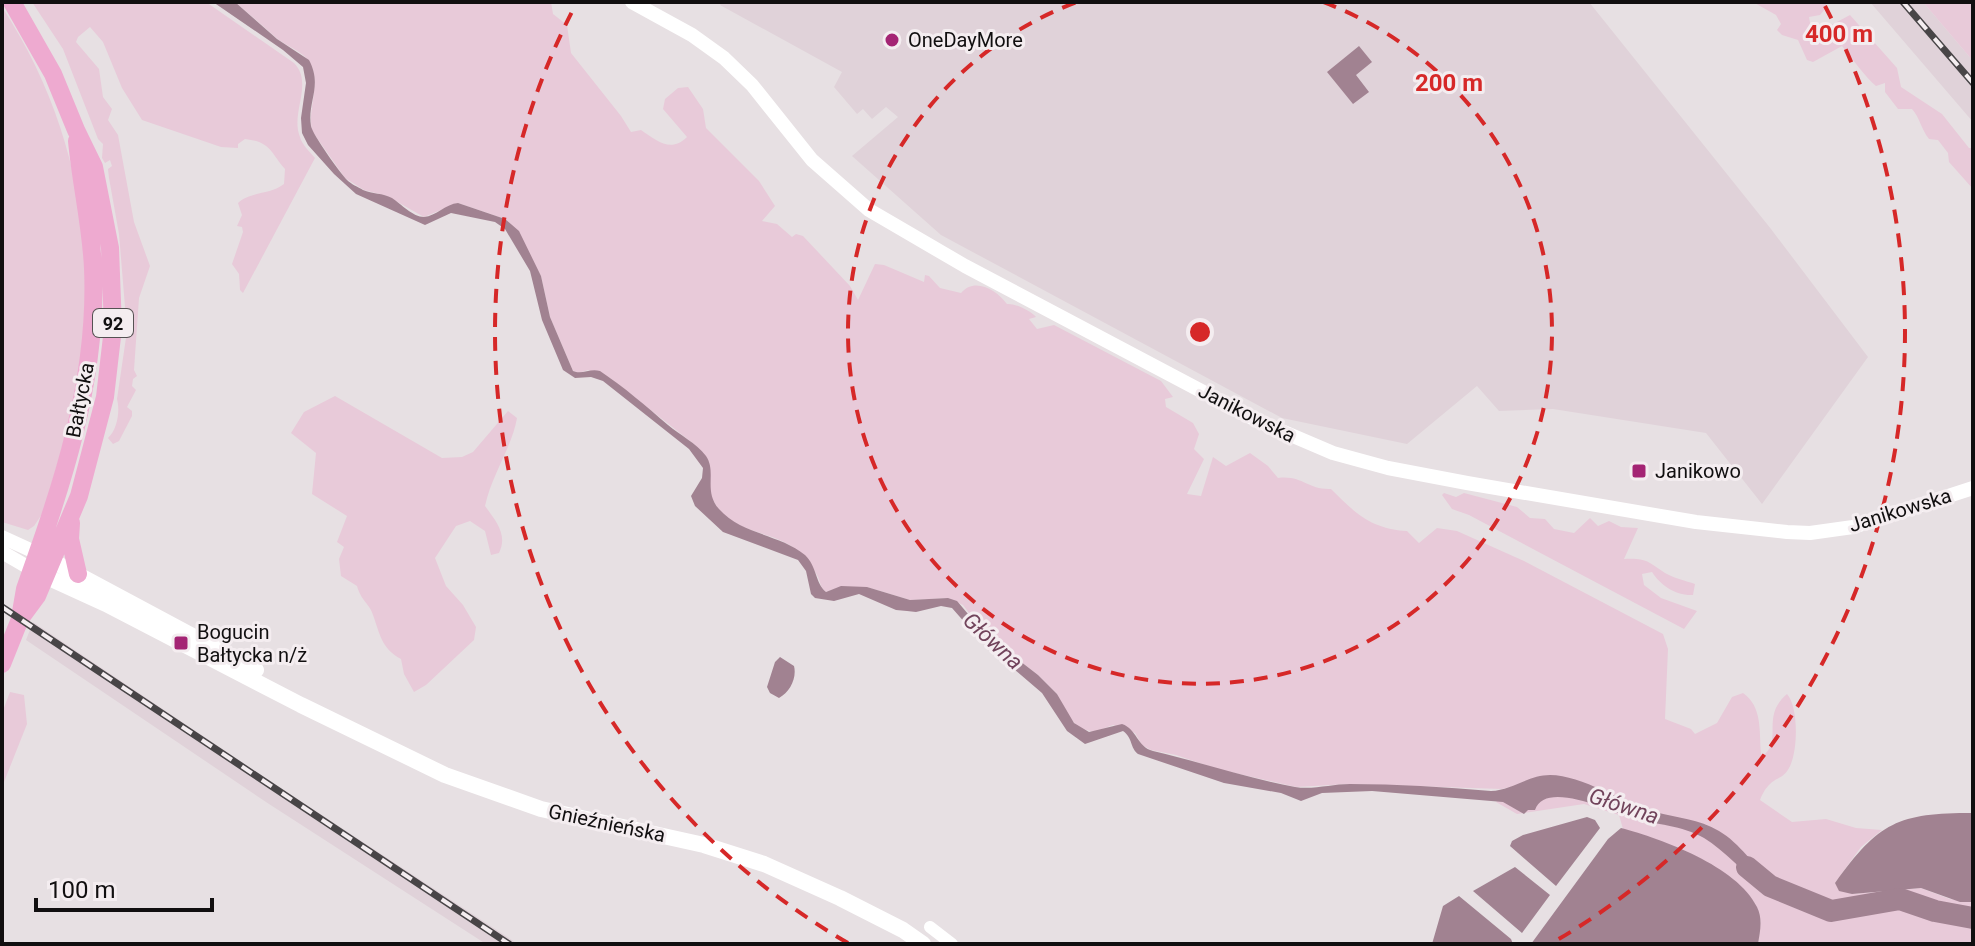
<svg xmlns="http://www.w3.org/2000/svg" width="1975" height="946" viewBox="0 0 1975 946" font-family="Roboto,sans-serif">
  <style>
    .built { fill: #e0d2d9 }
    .green { fill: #e8cad9 }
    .water { fill: #a18291 }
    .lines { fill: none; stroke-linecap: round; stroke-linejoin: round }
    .river { stroke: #a18291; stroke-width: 22 }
    .minor { stroke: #fff; stroke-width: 12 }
    .tertiary { stroke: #fff; stroke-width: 14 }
    .secondary { stroke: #fff; stroke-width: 16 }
    .primary { stroke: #eeaad0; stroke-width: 18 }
    .rail-casing { stroke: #484547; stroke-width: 7 }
    .rail { stroke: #f4edf0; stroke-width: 4; stroke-dasharray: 12; stroke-linecap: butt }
    .ring { fill: none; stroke: #d62828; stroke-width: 4; stroke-dasharray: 14 10 }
    .poi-dot { fill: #a42474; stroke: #f4edf0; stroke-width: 3 }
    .labels { text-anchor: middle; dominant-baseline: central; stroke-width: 6; stroke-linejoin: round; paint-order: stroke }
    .shield { fill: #f4edf0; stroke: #555253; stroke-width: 2 }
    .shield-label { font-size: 18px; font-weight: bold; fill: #110f10 }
    .poi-label { font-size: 20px; fill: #110f10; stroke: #f4edf0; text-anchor: start }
    .street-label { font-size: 20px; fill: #110f10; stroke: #f4edf0 }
    .water-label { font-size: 22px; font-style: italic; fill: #71435b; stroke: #f4edf0 }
    .centre { fill: #d62828; stroke: #f4edf0; stroke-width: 4 }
    .ring-label { font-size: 24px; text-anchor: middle; font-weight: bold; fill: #d62828; stroke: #f4edf0; stroke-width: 6; stroke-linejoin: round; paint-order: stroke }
  </style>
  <rect width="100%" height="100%" fill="#e7e0e3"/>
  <path class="built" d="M722,2h867l182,227 97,128 -106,147 -56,-71 -153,-24 -54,2 -22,-25 -70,58 -125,-26 -341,-183 -89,-79 46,-39 -12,-10 -14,12 -9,-10 -6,5 -23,-27 8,-15 -122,-67z
    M1870,2h53l50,59v61z
    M33,622l234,157 251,165h-32l-217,-140 -243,-164z"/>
  <path class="green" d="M32,2h174l88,61c20,20 -4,50 6,74 2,8 10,15 15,21l-72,135 -3,-3 -1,-16 -7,-10 11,-32 -1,-5 -5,-1 5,-11 -4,-12c13,-12 32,-8 46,-19l1,-15c-15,-17 -14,-27 -40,-30l-7,5v4l-17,-1 -79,-27 -20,-32 -19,-46 -13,-15 -12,10 -2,5 23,27 4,28 9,12 -4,11 10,15 16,87 16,44 -11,32 -5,72 3,6 -4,3 -1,7 4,4 -9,17 5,4v5l-13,25 -6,3 -5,-6c10,-9 12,-28 9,-39l10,-68 -8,-97 -10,-56 -1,-9 4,-3 -2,-6 -5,3 -3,-5 1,-14 -5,-5 -35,-90z
    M235,2h316l2,12 14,11 4,28 50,63 10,16 10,-2c16,11 30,23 46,7l-24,-28 2,-10 13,-11 10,-1 15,22 3,19 53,53 16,25 -13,15 15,3 15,13 4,-3 7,2 47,50 8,14 17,-36 9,1 40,17 1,-7 4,1 11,12 21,5c13,-16 35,-4 46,11 8,-1 24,7 29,13l-7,2 8,10 17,-4 107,56 12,16 -8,2 1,8 27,16 6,11 -5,15 10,10 -17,35 14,2 12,-39 13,9 24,-13 18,13 10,12c25,-3 29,12 53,11 24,24 40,40 76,42l12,12 18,-15 20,3 67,30 139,73 5,15 -3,70 26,10 4,5 22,-11 15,-26 11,-4c20,14 16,39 18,61h4c17,-15 -4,-38 22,-60 12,13 11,59 2,74 -7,14 -19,7 -29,32l32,22 34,-3 30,9 26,2 -21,17 -26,36 17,11 69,-6 29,11 23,3v42h-215c1,-10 4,-21 1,-31 -3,-11 -11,-17 -19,-25 -33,-33 -74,-44 -117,-59l-4,-14 -35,-11 -67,10 -21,-12 19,-16 -13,3 -153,-5 -53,3 -79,-18 -41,-14 -25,-5 -9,-5 -7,-12 -22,-8 -19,7 -15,-4 -10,-11 -12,-23 -19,-19 -53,-41 -22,-29 -15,-7 -38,2 -43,-13 -30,1 -11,4c-6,-5 -5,-8 -8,-15 -4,-9 -17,-23 -24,-29 -24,-18 -62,-14 -80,-46 -13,-21 3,-36 -19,-57l-85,-67 -22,-8 -9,3 -6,-2 -23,-54 -9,-41 -36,-57 -47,-16 -34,14 -37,-21 -23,-6 -19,-12 -33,-47c-4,-19 5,-38 2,-57 -4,-23 -26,-25 -40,-38 -13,-12 -26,-23 -39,-34z
    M1753,2h73v6l-6,7 -11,2 2,11 9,3 30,-16 47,53 4,19 41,27 27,34h4v41l-24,-27 -1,-9 -10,-13 -9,-1c-8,-10 -9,-21 -17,-30h-14l-13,-17v-9l-9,3c-11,-9 -25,-29 -34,-40l-29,16 -6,-2 -9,-20 -16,-5 -5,-5 4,-6 -5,-9z
    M1923,2h50v59z
    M2,7c74,113 97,241 78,374 -2,14 -7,28 -11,41 -8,30 -17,59 -25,89l-10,15 -6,4 -26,-8z
    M335,396l107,62 20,-1 11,-5 35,-41 9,7c-5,29 -25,56 -32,88 11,15 23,29 14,47l-8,2 -6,-24 -15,-10 -14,5 -21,32 11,28 17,19 13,22 -2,13 -48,45 -12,7 -10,-18 -3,-15c-20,-11 -21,-25 -28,-44 -3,-11 -12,-14 -16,-29l-16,-10 -2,-17 5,-12 -7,-5 10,-26 -35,-22 4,-41 -25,-20 13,-21z
    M1444,493l12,4 8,-4 53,14 13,11 15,1 9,10 20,4 16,-15 8,8 11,-5 12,6 17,1 -14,31c22,-1 23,2 41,14 9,5 21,8 30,11l-2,11c-17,1 -33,-10 -41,-23l-10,2 2,11 17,13 36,13 -13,18 -215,-114 -17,-6 -10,-14z
    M10,692l14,3 3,29 -25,63v-74z"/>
  <path class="water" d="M213,2h22l42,37 32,21c14,26 -2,42 2,66 1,8 30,48 36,54 4,4 11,7 16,10 9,4 20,3 29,8 9,6 21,19 32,19 12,-1 22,-13 34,-14l47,16 14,12 22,45 9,41 23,54c9,4 17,-3 27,0 24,16 46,35 68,54 12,10 28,18 38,31 11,16 -3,35 13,53 23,26 61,25 86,46 12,11 10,28 21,37l15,-6 26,1 43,13 38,-2 9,3 28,33 53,41 19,19 17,29 15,9 33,-8c15,5 15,23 31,27 47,11 94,27 142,36 18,3 37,-3 55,-3 47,0 94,3 141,7 21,-1 38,-16 59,-16 32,0 73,28 105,37 22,6 44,7 64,19 21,12 35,36 54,50l-7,9c-21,-16 -42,-40 -62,-52 -22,-13 -48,-13 -72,-20 -20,-6 -87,-39 -97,-8h-7l-4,4 -21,-12 -131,-11 -50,2 -21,8 -20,-8 -57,-10 -86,-29c-8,-6 -5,-16 -15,-23l-38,13 -18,-13 -25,-38 -61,-52 -29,-33 -11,-2 -25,6 -9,-1 -11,-1 -37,-16 -25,7 -19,-3 -4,-4 -5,-23 -8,-11 -75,-28 -28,-26 -4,-10 11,-18 1,-10 -14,-19 -86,-68 -12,-4 -16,1 -12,-8 -21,-50 -12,-49 -25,-42 -10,-7 -44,-9 -26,12 -69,-31 -22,-20 -26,-29 -6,-12 -1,-15 5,-35 -3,-16 -20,-17z
    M1359,46l13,16 -16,13 13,17 -16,12 -26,-32z
    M780,657l14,9c3,12 -4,26 -15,32l-9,-5 -3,-6 8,-25z
    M1973,813v89h-13l-39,-14 -69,6 -13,-3 -4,-8c44,-61 63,-70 138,-70z
    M1587,817l8,3 5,8 -44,58 -46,-40 2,-5 11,-6z
    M1621,828c41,11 116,38 136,79 6,12 3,25 1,37h-227l77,-105z
    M1515,867l35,28 -28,38 -49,-42z
    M1459,896l52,43 2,5h-81l11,-38z"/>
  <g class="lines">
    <path class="river" d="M1747,867l23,19 61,25 69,-12 35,12 38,7"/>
    <path class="minor" d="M930,927l22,17"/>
    <path class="tertiary" d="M632,2l60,33 32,23 28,27 60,75 57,50 96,56 293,155 75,32 55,15 79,15 229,39 91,10 23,1 43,-6 120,-39
      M2,537l35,16
      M2,552l29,17"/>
    <path class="secondary" d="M43,556l213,114
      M36,572l70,32 195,101 144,70 96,34 163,36 60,19 76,34 63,32 20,14"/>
    <path class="primary" d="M71,523l-1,16 8,35
      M21,612l4,-23c37,-104 73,-208 68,-321 -2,-43 -12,-84 -16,-127
      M2,664l18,-45 17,-23 8,-19 34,-81 26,-99 8,-69 -3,-80 -16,-81 -18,-37 -23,-56 -41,-72"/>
    <g class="rail-casing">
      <path id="rail" d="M1903,2l70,81
        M2,607l507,337"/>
    </g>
    <use href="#rail" class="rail"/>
  </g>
  <g class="ring">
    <path d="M1323 2A352 352 0 1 1 1077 2"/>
    <path d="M848 943A705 705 0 0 1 575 6M1825 6A705 705 0 0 1 1552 943"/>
  </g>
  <g class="poi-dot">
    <circle cx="892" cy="40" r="8"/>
    <rect x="1631" y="463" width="16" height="16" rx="4"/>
    <rect x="173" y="635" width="16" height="16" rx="4"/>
  </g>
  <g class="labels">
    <rect class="shield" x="93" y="309" width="40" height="28" rx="6"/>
    <g class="shield-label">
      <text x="113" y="323">92</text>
    </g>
    <g class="poi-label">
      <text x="908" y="40">OneDayMore</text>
      <text x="1655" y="471">Janikowo</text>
      <text x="197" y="632">Bogucin<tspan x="197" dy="23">Bałtycka n/ż</tspan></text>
    </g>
    <g class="street-label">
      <text transform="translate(80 400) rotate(-79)">Bałtycka</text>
      <text transform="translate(1247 413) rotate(27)">Janikowska</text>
      <text transform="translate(1900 510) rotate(-17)">Janikowska</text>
      <text transform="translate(607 823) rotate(12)">Gnieźnieńska</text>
    </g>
    <g class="water-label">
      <text transform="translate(993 641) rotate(43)">Główna</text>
      <text transform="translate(1624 806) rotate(18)">Główna</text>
    </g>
  </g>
  <circle cx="1200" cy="332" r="12" class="centre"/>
  <g class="ring-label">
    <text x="1839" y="42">400 m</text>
    <text x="1449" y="91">200 m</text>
  </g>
  <rect width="1975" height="946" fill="none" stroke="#110f10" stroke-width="8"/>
  <path d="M36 898v12h176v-12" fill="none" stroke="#110f10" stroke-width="4"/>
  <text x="48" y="898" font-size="24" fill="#110f10" stroke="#f4edf0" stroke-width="6" paint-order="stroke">100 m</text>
</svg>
